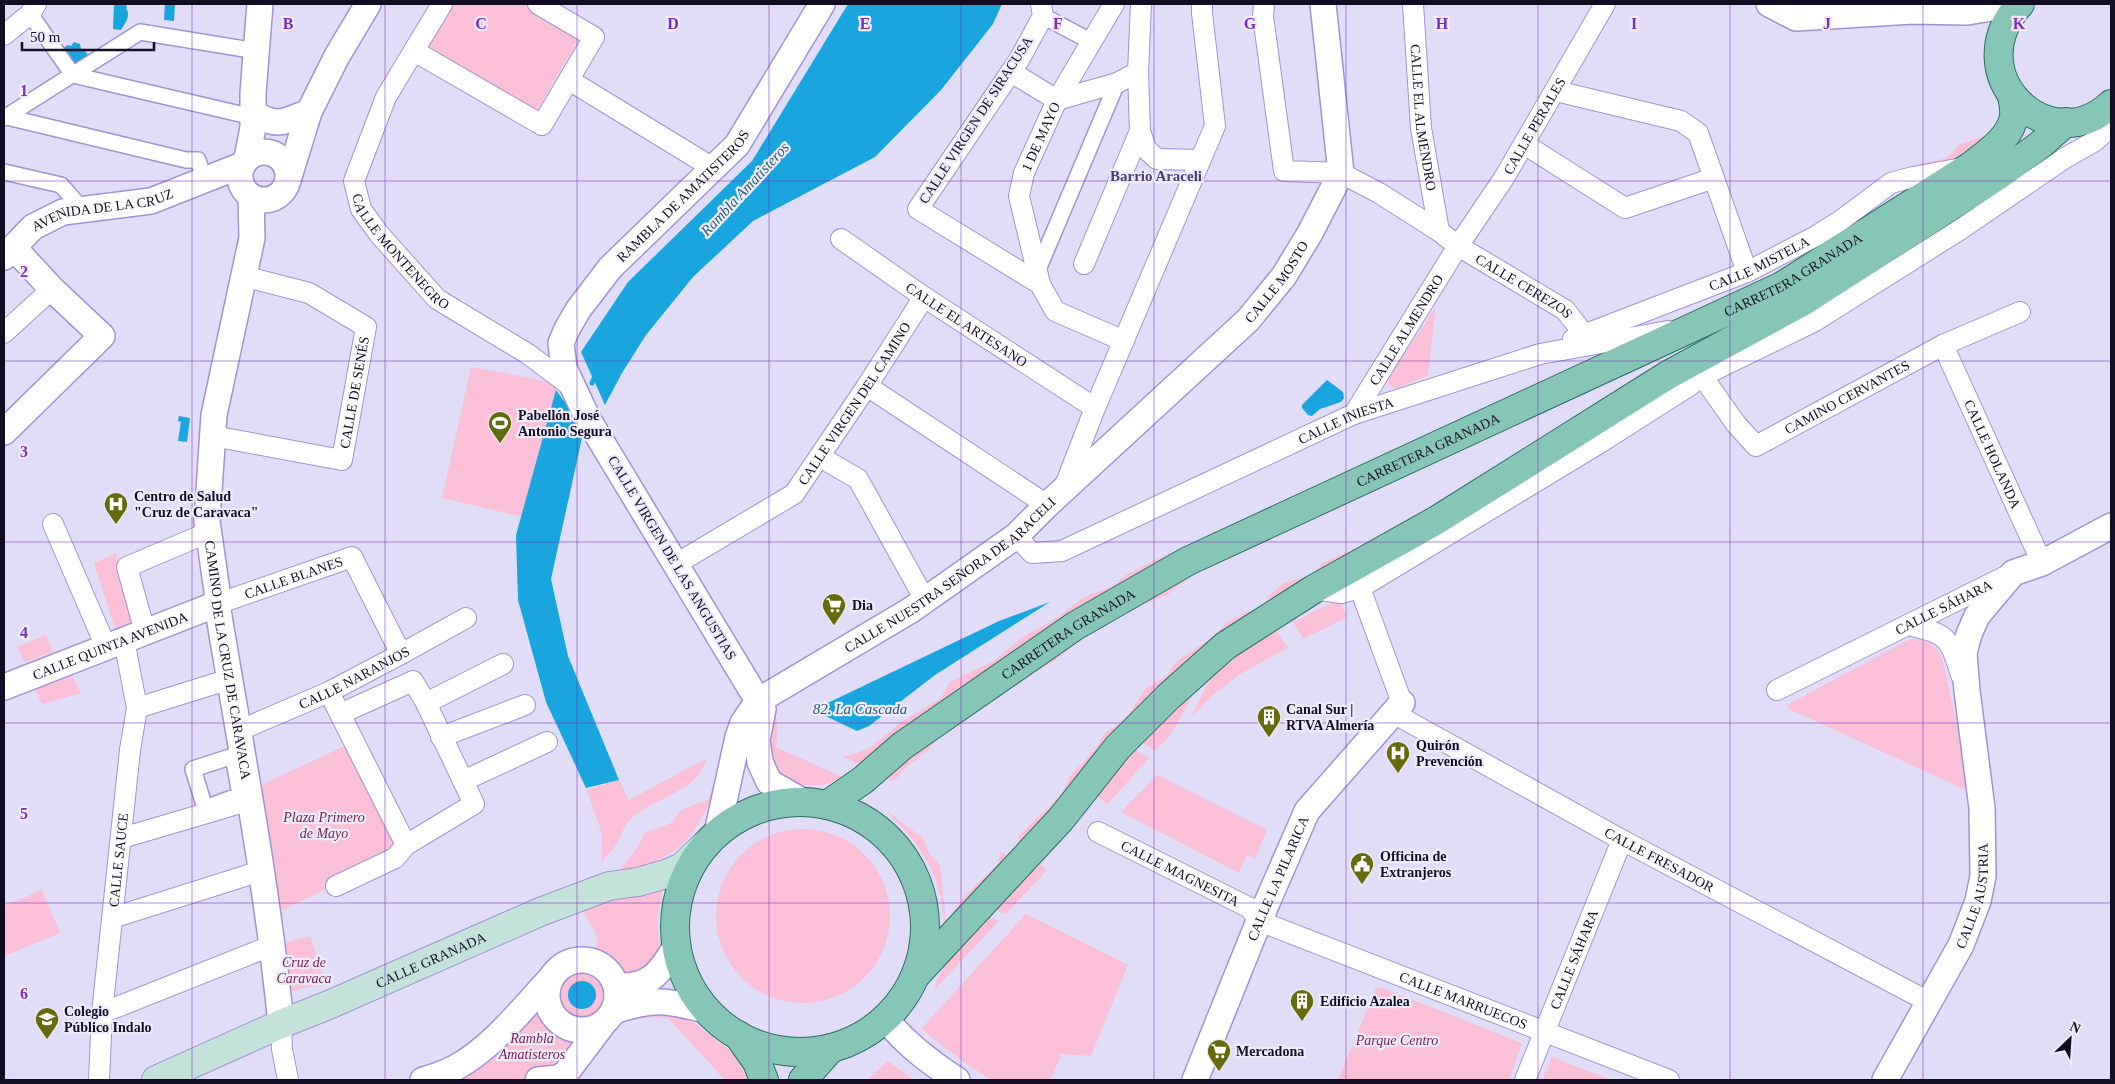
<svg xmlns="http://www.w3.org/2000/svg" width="2115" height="1084" viewBox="0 0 2115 1084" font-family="'Times New Roman',serif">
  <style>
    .green { fill: #fbbfd7 }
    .water { fill: #19a6de }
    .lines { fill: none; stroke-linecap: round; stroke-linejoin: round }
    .stream { stroke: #19a6de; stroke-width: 5 }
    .pedestrian-casing { stroke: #9f93d3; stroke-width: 18 }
    .minor-casing { stroke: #9f93d3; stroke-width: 22 }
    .tertiary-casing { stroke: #9f93d3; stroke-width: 28 }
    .secondary-casing { stroke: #9f93d3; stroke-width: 30 }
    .primary-casing { stroke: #296d63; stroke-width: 30 }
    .pedestrian { stroke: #fff; stroke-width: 15 }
    .minor { stroke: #fff; stroke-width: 20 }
    .tertiary { stroke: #fff; stroke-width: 25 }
    .secondary { stroke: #c2e2da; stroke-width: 28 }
    .primary { stroke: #86c6b6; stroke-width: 28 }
    .grid { fill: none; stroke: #7b2cbf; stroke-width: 1; stroke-opacity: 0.55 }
    .labels { text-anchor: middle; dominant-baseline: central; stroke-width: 4.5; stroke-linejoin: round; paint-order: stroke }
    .street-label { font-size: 14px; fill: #130d24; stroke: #eeecfa }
    .poi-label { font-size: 14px; font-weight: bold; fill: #130d24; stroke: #eeecfa; text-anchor: start }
    .park-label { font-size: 14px; font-style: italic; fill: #761c4b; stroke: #eeecfa }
    .neighbourhood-label { font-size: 15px; font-weight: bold; fill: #493c74; stroke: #eeecfa }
    .water-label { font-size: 15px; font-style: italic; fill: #285971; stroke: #eeecfa }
    .grid-label { font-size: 16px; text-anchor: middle; font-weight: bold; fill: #7b2cbf; stroke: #eeecfa; stroke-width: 4.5; stroke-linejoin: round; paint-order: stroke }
  </style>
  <rect width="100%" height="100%" fill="#e1ddf8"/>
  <path class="green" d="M452,4h73l55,33 -45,77 -110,-66z
    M1996,132c-32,25 -46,32 -86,37l2,-3 35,-8 13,-14z
    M1436,307l-8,69 -31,12 -6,-1 -3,-5 1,-6z
    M471,367l86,16 -26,136 -89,-21z
    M1410,518l5,3 -141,80 -7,-4 17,-14 28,-8 12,-13 52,-22z
    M116,553l26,76 -24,9 -24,-75z
    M1170,553l3,4 -310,209 -20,-9 25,-8 35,-28 38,-23 9,-16 45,-22 30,-25 27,-14 32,-24 27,-10 15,-12z
    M1179,578l7,2 -19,15 -45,18 -16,13 -24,13 -33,26 -23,10 -14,13 -22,11 -17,16 -36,24 -9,11 -22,18 -12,13 -12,-5 123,-92z
    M1337,600h3l6,16 -2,3 -41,20 -10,-17z
    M1248,611l6,2 -227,230 -11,-5 46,-44 7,-17 27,-29 9,-15 21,-14 19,-30 21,-13 11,-15 37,-25 13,-14z
    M1276,630l12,18 -48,26 -26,20 -23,23 27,-54z
    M46,635l7,17 -29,10 -7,-15z
    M1910,639c18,0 26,6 33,22l17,80 6,49 -177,-81 -2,-4z
    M72,676l9,17 -39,11 -8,-17z
    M1191,692l1,3c-10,20 -19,41 -37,56l-13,-9z
    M774,706l4,22 -2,19 66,30c-21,15 -70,11 -74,-20 -1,-14 3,-32 4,-46z
    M349,744l51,102 -3,9 -119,57 -17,-127z
    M1135,750l14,8 -42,47 -10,-10 30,-38z
    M707,758c-9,36 -57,39 -80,65 -4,5 -5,12 -8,18 -5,8 -13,13 -17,21v-28l-15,-44 32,-10 10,20z
    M1157,775l110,55 -12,29 -8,-4 -8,18 -118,-61z
    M717,782c-17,53 -43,82 -99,90l19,-24 8,-15 26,-10 11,-14 26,-9 5,-14z
    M884,809l39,29 7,17 10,10 6,54 3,-1 16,-23 33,-31 2,-12 13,6 -69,69c-1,-54 -24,-82 -60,-118z
    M716 916a87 87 0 1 1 174 0a87 87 0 1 1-174 0Z
    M1040,864l7,6 -41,44 -10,-4z
    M663,889l-6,30 3,31 -19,26 -20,-2 -10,-12 -15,-9 1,-17 -15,-27 25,-9z
    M42,890l18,43 -56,23v-50z
    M1026,914l102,51 -37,91 -29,-2 -12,26h-59l-30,-20 -40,-31z
    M989,916l10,5 -65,69c5,-25 38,-56 55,-74z
    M310,936l16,47 -35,8 -6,-48z
    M554 995a28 28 0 1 1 56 0a28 28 0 1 1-56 0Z
    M1380,987l142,56 -13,37h-171l38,-92 3,1z
    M541,1007c7,16 19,28 36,31l-12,29 -36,13h-81z
    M632,1014h51l55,43 14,23h-27l-57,-62h-45z
    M1552,1057l59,23h-69z
    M888,1061l26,19h-47z"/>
  <path class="water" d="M124,4l3,2 -1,2c5,8 0,14 -5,22l-8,-1 1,-24z
    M165,4h10l-1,17 -10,-1z
    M848,4h154l-9,20 -52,66 -66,67 -122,64 -60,56 -47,58 -24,38 -17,32 -24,-53 47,-70 124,-121z
    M74,42l6,2 1,5 3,1 5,6 -17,10 -10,-17 6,-4 3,1z
    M1327,380l16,12 1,6 -3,4 -21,7 -8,7 -4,-1 -6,-7v-3z
    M556,390l28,39 -33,150 17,77 51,124 -33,8 -40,-86 -28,-102 -2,-65z
    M179,416l11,2 -3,24 -9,-1 3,-19 -3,-1z
    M1050,602l-115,73 -66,51 -12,5 -44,-21 186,-89z
    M568 995a14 14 0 1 1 28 0a14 14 0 1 1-28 0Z"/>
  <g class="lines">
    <path class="stream" d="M592,383l4,-9"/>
    <g class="pedestrian-casing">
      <path id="pedestrian" d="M30,14l43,61 180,42
        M1043,16l49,26
        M7,117l179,43h12l7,21
        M4,118l136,-86 117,19
        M4,172l57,13 21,24
        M1037,272l80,-189
        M233,756l7,39 -35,13 -12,-39z"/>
    </g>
    <g class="minor-casing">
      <g id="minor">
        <path id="s1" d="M442,4l-56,93 -32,84 7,28 18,25 58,65 91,55 44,33"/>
        <path d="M1041,4l2,12 -24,44 -101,149 122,75 15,27 69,30"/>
        <path d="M1141,4l-3,68 2,59 6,18 11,10 43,1"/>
        <path id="s2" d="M1264,4l-1,12 21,155 57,2 38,20 60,38 19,15 107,64 19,24"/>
        <path id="s3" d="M1413,4l8,124 18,103"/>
        <path d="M4,35l26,-21 6,-10"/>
        <path d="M414,51l128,74 52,-88 -56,-33"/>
        <path d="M1011,72l46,28 60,-17 21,-11"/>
        <path d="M569,80l144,88"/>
        <path d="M1556,91l125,30 17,12 49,139"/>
        <path d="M1524,144l101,64 89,-30"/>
        <path id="s4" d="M841,239l83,58 171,111"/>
        <path d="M1084,264l56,-133"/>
        <path id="s5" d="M1040,284l-21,-88 5,-23 33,-73 57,-96"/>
        <path d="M4,333l48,-44"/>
        <path id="s6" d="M1573,339l174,-67 69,-36 24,-15 51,-38 22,-6 49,-9"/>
        <path id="s7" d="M1943,345l99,218"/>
        <path id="s8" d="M1702,376l34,48 20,22 187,-101 77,-33"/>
        <path d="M867,386l180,119"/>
        <path id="s9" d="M1354,414l104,-168 46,-68 101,-174"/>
        <path id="s10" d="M213,436l129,24 24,-133 -57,-34 -66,-17"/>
        <path d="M820,457l38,22 67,121"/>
        <path d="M1064,488l31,-80 120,-282 -13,-113v-9"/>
        <path d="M53,524l53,123"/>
        <path id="s11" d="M1016,536l16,17 30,-2 292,-137 186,-60 128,-23"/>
        <path id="s12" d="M676,564l118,-70 73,-108 57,-89"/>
        <path d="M1360,588l42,115"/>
        <path d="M1314,589l27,4 19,-5 238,-144 91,-58 13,-10 113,-55 146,-92 104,-71 30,-17 16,-15"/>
        <path id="s13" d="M217,604l135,-47 49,97"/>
        <path d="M1908,625c39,9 41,11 53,50"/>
        <path d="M145,632l-18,-65 82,-35"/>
        <path id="s14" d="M1777,690l231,-115"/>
        <path d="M334,702l72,143"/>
        <path d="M426,703l77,-39"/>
        <path d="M137,708l93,-29"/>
        <path id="s15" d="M1393,713l229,127 307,162"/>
        <path id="s16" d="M238,731l91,-39 72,-38 65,-36"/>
        <path d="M441,737l84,-32"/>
        <path d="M463,781l84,-39"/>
        <path id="s17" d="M1098,832l152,76 9,13 410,159"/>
        <path d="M122,838l129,-38"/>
        <path d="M336,886l59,-28 11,-13 68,-41 -48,-101 -13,-22 -73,33"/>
        <path d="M112,918l149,-47"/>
        <path d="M102,1013l171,-68"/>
        <path d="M281,1024l1,25 6,31"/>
        <path id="s18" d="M99,1080l3,-67 28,-263 7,-42 -13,-68"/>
        <path id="s19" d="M1525,1080l97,-240"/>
      </g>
    </g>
    <g class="tertiary-casing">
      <g id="tertiary">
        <path d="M1769,4l27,14 117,-7 54,1 50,-8"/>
        <path d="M253,113c25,15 30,9 56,-1"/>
        <circle cx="264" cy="176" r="24"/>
        <path d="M247,159l6,-32v-34l7,-89"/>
        <path d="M288,180l21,-68 28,-56 31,-52"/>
        <path id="s20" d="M251,197l1,41 -38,177 -7,106 11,77 -1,6c23,140 50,279 64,420"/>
        <path id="s21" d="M4,257l29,-30 30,-15 88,-11 91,-36"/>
        <path d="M4,432l98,-96 -50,-47 -38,-41"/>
        <path id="s22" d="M4,687l213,-83"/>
        <path id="s23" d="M804,802l-35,-20 -9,-20 -3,-22 6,-31 -174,-288 -25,-53 -3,-25 6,-14 11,-19 32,-42 127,-123 85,-141"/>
        <path id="s24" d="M717,833l21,-96 5,-14 15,-22 153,-91 105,-74 31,-31 201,-185 36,-44 26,-43 31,-60 -18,-169"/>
        <circle cx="582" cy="995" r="35"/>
        <path d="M616,986c34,2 44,-13 60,-40"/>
        <path d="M613,1011c42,-13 51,-11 93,-1"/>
        <path d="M886,1019c19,25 45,44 71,61"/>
        <path d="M423,1080c11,-3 22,-7 32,-12 38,-21 67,-59 96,-90"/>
        <path d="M538,1080l20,-2 8,-5 37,-49"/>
        <path id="s25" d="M1195,1080l64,-159 48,-110 95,-108"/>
        <path id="s26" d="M1885,1080l76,-135 17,-44 5,-25 -1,-68 -15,-117 -3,-38 5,-19 8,-18 36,-43 29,-10 69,-37"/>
      </g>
    </g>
    <g class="secondary-casing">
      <g id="secondary">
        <path id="s27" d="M156,1080l125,-56 50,-20 209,-92 69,-26 29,-4 28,-8 16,-7 22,-21"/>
      </g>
    </g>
    <g class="primary-casing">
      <g id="primary">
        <path d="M2020,4c-64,71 30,158 91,100"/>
        <circle cx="800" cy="927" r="125"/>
        <path id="s28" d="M827,805l36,-25 39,-34 173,-120 113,-65 594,-275 189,-120c16,-13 40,-28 43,-50 1,-7 -1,-14 -2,-20"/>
        <path d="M915,976l146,-157 57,-72 50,-50 57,-51 89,-57 123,-69 231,-145 136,-74 195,-126 41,-30 26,-23"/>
        <path d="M738,1035l19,27 7,18"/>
        <path d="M803,1080l28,-32"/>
      </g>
    </g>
    <use href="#pedestrian" class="pedestrian"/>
    <use href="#minor" class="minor"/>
    <use href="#tertiary" class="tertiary"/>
    <use href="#secondary" class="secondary"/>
    <use href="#primary" class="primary"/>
  </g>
  <path class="grid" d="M192,4v1076M385,4v1076M577,4v1076M769,4v1076M961,4v1076M1154,4v1076M1346,4v1076M1538,4v1076M1730,4v1076M1923,4v1076M4,181h2107M4,361h2107M4,542h2107M4,723h2107M4,903h2107"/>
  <defs>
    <g id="stadium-pin" transform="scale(1.25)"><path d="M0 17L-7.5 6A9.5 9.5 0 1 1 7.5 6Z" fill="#656a0b" stroke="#eeecfa"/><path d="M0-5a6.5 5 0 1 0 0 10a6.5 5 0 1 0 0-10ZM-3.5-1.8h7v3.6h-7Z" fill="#fff"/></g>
    <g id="hospital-pin" transform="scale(1.25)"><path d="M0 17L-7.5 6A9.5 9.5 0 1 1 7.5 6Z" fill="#656a0b" stroke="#eeecfa"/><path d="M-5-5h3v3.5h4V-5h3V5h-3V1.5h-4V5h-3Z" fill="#fff"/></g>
    <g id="supermarket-pin" transform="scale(1.25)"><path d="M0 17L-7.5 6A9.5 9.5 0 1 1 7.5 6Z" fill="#656a0b" stroke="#eeecfa"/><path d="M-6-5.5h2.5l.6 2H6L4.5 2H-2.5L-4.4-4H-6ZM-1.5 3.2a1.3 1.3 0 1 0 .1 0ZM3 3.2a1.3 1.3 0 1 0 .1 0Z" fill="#fff"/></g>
    <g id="building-pin" transform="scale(1.25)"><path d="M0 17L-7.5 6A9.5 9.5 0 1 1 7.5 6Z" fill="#656a0b" stroke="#eeecfa"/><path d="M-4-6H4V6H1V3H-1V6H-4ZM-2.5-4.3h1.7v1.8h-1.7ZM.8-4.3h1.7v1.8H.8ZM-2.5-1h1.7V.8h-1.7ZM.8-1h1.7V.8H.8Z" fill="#fff"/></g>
    <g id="civic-pin" transform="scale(1.25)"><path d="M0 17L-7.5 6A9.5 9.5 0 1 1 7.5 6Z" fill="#656a0b" stroke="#eeecfa"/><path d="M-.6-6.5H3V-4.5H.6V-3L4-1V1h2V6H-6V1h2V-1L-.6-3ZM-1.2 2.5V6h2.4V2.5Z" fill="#fff"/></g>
    <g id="school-pin" transform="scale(1.25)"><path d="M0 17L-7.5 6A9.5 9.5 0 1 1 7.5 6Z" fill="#656a0b" stroke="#eeecfa"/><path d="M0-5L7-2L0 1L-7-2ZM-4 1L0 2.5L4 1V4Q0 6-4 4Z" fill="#fff"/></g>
  </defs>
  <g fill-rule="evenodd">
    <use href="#stadium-pin" x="500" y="423"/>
    <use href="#hospital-pin" x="116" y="504"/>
    <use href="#supermarket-pin" x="834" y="605"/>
    <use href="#building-pin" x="1269" y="717"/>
    <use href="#hospital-pin" x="1398" y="753"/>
    <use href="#civic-pin" x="1362" y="864"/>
    <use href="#building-pin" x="1302" y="1001"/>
    <use href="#school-pin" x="47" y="1019"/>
    <use href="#supermarket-pin" x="1219" y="1051"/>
  </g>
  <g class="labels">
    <g class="street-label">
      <text stroke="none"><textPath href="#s3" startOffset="114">CALLE EL ALMENDRO</textPath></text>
      <text transform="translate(976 120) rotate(-57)">CALLE VIRGEN DE SIRACUSA</text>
      <text stroke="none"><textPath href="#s9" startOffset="340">CALLE PERALES</textPath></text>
      <text stroke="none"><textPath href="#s5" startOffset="154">1 DE MAYO</textPath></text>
      <text stroke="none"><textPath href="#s23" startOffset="729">RAMBLA DE AMATISTEROS</textPath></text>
      <text stroke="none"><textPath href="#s21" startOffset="114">AVENIDA DE LA CRUZ</textPath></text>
      <text stroke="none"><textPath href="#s1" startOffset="285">CALLE MONTENEGRO</textPath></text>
      <text stroke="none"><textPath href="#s6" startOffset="201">CALLE MISTELA</textPath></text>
      <text stroke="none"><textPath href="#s28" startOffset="1106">CARRETERA GRANADA</textPath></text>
      <text stroke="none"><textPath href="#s24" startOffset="811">CALLE MOSTO</textPath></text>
      <text stroke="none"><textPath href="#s2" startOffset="441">CALLE CEREZOS</textPath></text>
      <text stroke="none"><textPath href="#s4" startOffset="152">CALLE EL ARTESANO</textPath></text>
      <text stroke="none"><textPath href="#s9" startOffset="99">CALLE ALMENDRO</textPath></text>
      <text stroke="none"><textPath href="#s10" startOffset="200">CALLE DE SENÉS</textPath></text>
      <text stroke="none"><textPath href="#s8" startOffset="192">CAMINO CERVANTES</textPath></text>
      <text stroke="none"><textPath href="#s12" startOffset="246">CALLE VIRGEN DEL CAMINO</textPath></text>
      <text stroke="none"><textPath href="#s11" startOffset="366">CALLE INIESTA</textPath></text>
      <text stroke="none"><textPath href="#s28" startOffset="701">CARRETERA GRANADA</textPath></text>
      <text stroke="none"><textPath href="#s7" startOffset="120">CALLE HOLANDA</textPath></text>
      <text transform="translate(672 558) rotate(59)">CALLE VIRGEN DE LAS ANGUSTIAS</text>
      <text stroke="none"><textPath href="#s24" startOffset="370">CALLE NUESTRA SEÑORA DE ARACELI</textPath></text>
      <text stroke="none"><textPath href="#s13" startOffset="81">CALLE BLANES</textPath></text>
      <text stroke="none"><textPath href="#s14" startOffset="186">CALLE SÁHARA</textPath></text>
      <text stroke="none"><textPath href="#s28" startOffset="296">CARRETERA GRANADA</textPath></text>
      <text stroke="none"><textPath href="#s22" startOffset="114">CALLE QUINTA AVENIDA</textPath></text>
      <text stroke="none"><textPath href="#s20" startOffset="469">CAMINO DE LA CRUZ DE CARAVACA</textPath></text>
      <text stroke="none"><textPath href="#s16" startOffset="128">CALLE NARANJOS</textPath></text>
      <text stroke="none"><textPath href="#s18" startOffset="221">CALLE SAUCE</textPath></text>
      <text stroke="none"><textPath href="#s15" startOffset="304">CALLE FRESADOR</textPath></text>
      <text stroke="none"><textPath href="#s17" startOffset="92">CALLE MAGNESITA</textPath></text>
      <text stroke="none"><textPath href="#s25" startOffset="218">CALLE LA PILARICA</textPath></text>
      <text stroke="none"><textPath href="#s26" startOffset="206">CALLE AUSTRIA</textPath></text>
      <text stroke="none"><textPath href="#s27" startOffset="300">CALLE GRANADA</textPath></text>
      <text stroke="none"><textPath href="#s19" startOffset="130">CALLE SÁHARA</textPath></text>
      <text stroke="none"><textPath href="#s17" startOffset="405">CALLE MARRUECOS</textPath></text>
    </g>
    <g class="poi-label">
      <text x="518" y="415">Pabellón José<tspan x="518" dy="16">Antonio Segura</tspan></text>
      <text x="134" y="496">Centro de Salud<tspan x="134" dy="16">"Cruz de Caravaca"</tspan></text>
      <text x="852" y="605">Dia</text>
      <text x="1286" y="709">Canal Sur |<tspan x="1286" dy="16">RTVA Almería</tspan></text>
      <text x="1416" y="745">Quirón<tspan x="1416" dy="16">Prevención</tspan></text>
      <text x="1380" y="856">Officina de<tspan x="1380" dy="16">Extranjeros</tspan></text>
      <text x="1320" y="1001">Edificio Azalea</text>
      <text x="64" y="1011">Colegio<tspan x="64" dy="16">Público Indalo</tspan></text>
      <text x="1236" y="1051">Mercadona</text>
    </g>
    <g class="park-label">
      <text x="324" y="817">Plaza Primero<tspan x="324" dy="16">de Mayo</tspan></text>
      <text x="304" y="962">Cruz de<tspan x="304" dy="16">Caravaca</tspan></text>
      <text x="532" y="1038">Rambla<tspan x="532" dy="16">Amatisteros</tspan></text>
      <text x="1397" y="1040">Parque Centro</text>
    </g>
    <g class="neighbourhood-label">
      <text x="1156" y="176">Barrio Araceli</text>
    </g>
    <g class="water-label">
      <text transform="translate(745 189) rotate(-47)">Rambla Amatisteros</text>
      <text x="860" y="709">82. La Cascada</text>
    </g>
  </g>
  <g class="grid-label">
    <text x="288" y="29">B</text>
    <text x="481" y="29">C</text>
    <text x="673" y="29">D</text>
    <text x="865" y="29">E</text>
    <text x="1058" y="29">F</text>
    <text x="1250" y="29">G</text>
    <text x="1442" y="29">H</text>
    <text x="1634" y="29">I</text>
    <text x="1827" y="29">J</text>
    <text x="2019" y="29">K</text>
    <text x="24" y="96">1</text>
    <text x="24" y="277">2</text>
    <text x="24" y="457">3</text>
    <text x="24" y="638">4</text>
    <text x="24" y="819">5</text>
    <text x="24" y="999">6</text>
  </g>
  <rect width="2115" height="1084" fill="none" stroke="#130d24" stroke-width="10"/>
  <g transform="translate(2070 1039) rotate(25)" stroke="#eeecfa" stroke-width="4" paint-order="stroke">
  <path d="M0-4L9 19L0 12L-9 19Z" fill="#130d24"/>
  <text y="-8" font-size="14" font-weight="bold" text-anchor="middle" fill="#130d24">N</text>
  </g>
  <path d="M22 42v8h132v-8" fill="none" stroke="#130d24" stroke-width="2.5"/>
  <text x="30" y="42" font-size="15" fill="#130d24" stroke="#eeecfa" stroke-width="4" paint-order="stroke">50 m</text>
</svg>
